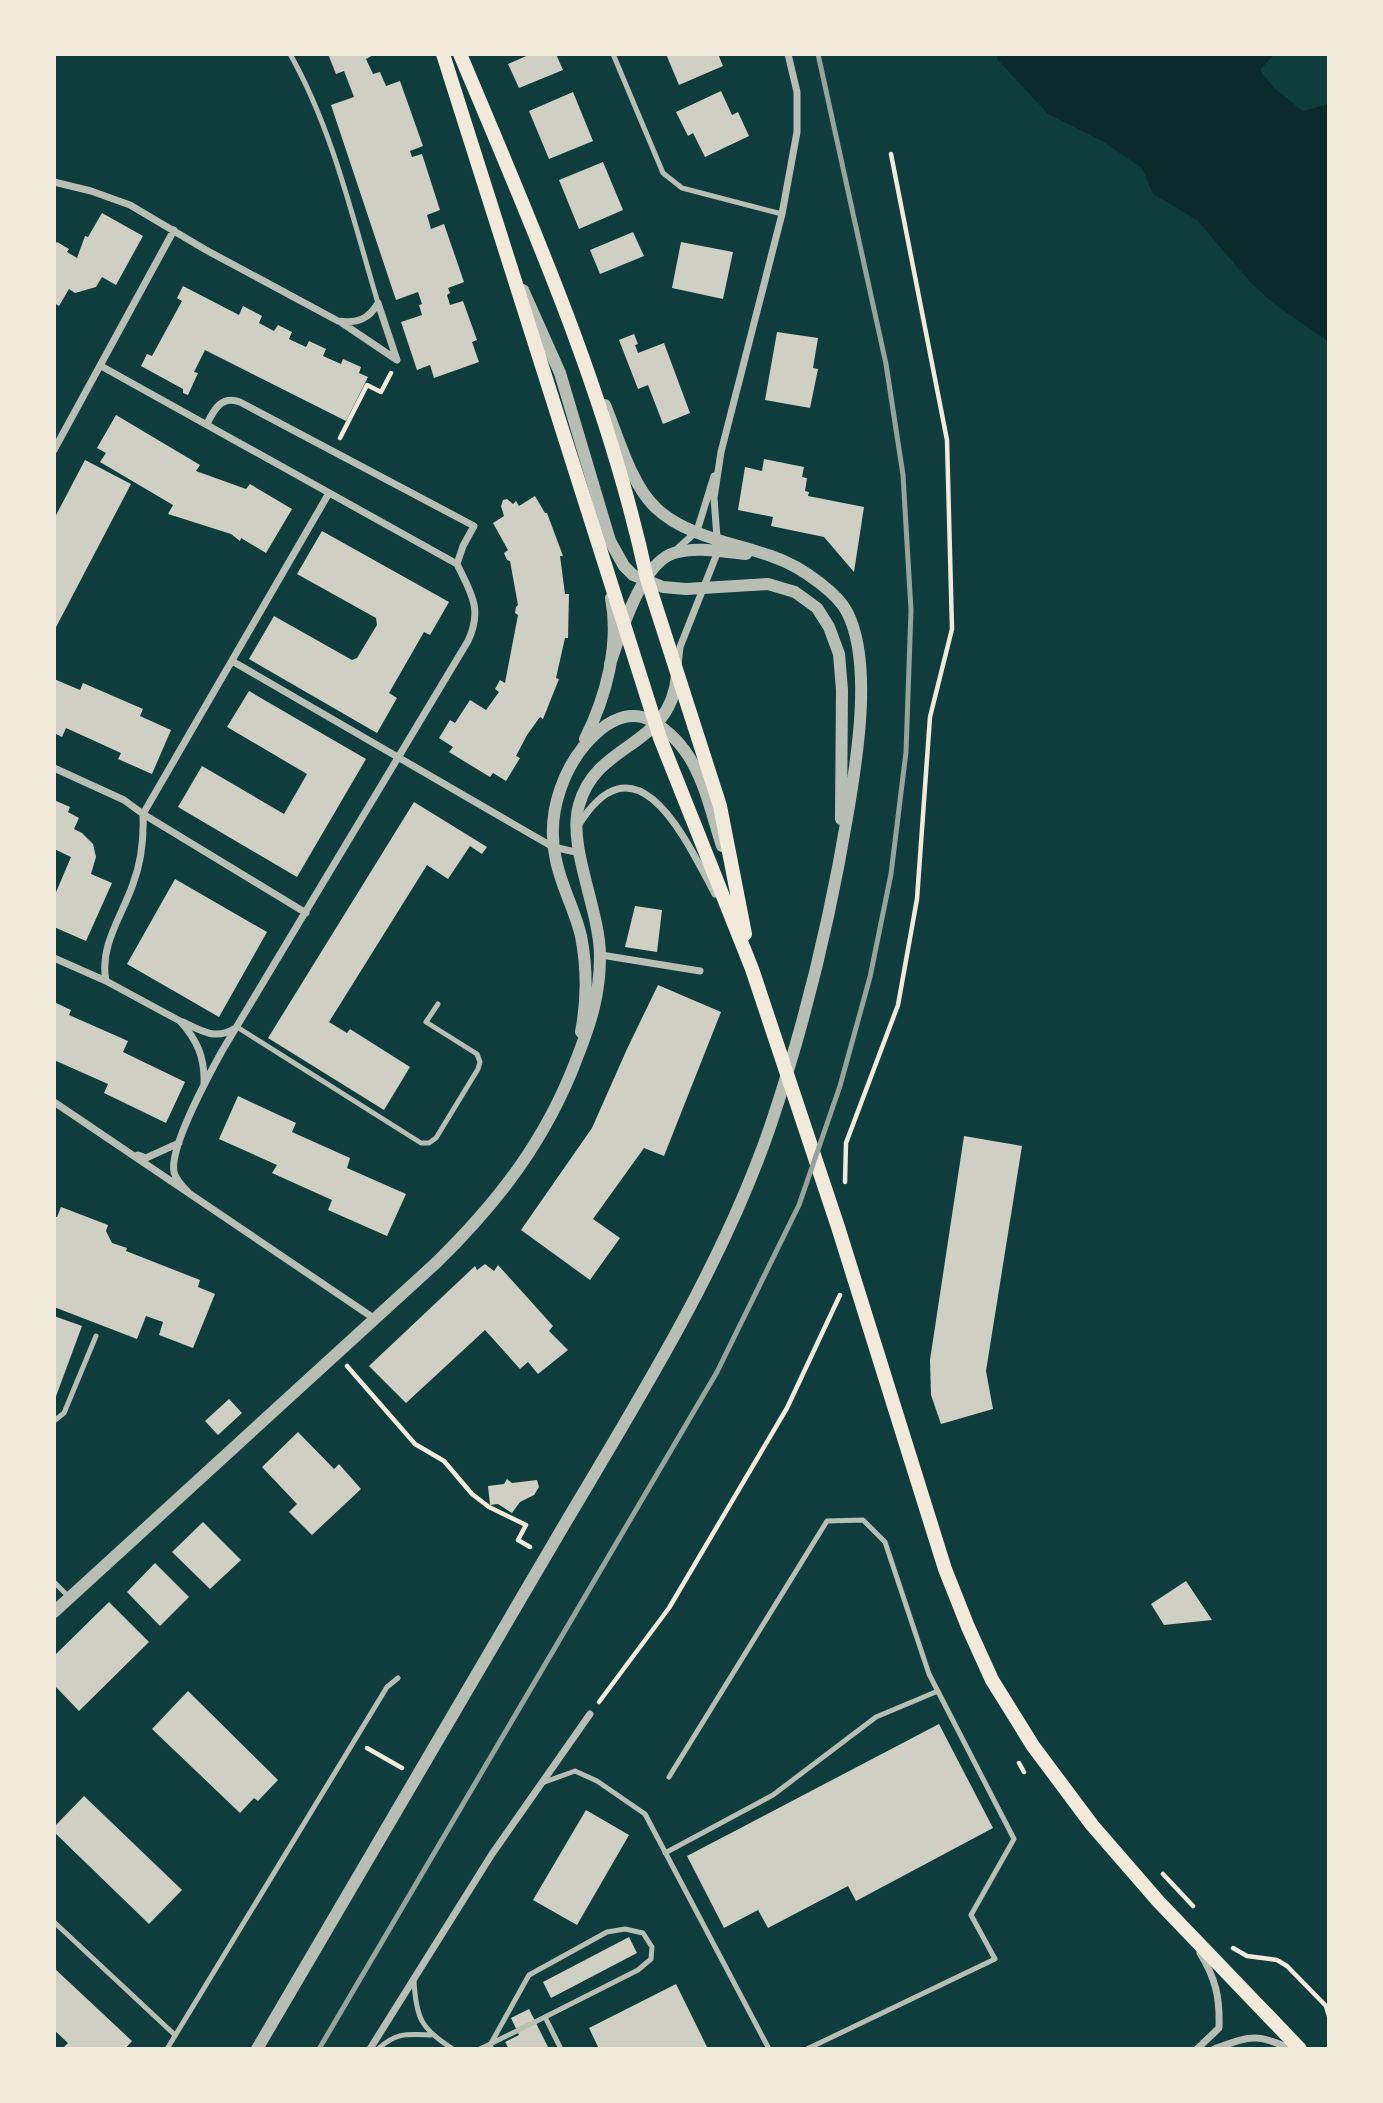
<svg xmlns="http://www.w3.org/2000/svg" width="1383" height="2103" viewBox="0 0 1383 2103" font-family="'Source Sans 3',sans-serif">
  <style>
    .water { fill: #0a2a2b }
    .building { fill: #cfcfc3 }
    .lines { fill: none; stroke-linecap: round; stroke-linejoin: round }
    .path { stroke: #f1e9da; stroke-width: 4.5 }
    .service { stroke: #b8beb3; stroke-width: 5 }
    .minor { stroke: #b8beb3; stroke-width: 7 }
    .tertiary { stroke: #b8beb3; stroke-width: 12 }
    .secondary { stroke: #f1e9da; stroke-width: 14 }
    .rail { stroke: #97a49c; stroke-width: 5 }
  </style>
  <rect width="100%" height="100%" fill="#0f3d3e"/>
  <path class="water" d="M998,54h276l-14,16 14,18 29,23 26,-7v238l-56,-39 -22,-20 -54,-63 -44,-26 -11,-26 -40,-27 -54,-27 -51,-55z"/>
  <path class="building" d="M328,54h47l-9,5 7,15 7,-2 6,14 14,-5 23,65 -13,5 2,6 10,-3 18,56 -13,5 4,14 13,-5 20,58 -16,6 2,5 -3,2 3,10 13,-4 14,39 -5,2 7,20 -45,16 -4,-13 -13,5 -16,-48 21,-7 -3,-10 3,-1 -4,-12 -22,8 -65,-195 23,-8 -10,-26 -8,3z
    M531,54h25l7,16 -44,18 -11,-24z
    M666,54h52l5,12 -44,19z
    M721,91l11,24 6,-3 11,24 -44,21 -12,-24 -5,3 -12,-24z
    M573,92l20,49 -44,18 -20,-48z
    M603,162l20,48 -44,19 -20,-49z
    M102,213l41,23 -27,49 -14,-8 -6,10 -21,6 -6,-4 -10,17 -5,-3v-58l3,-3 12,7 -2,3 10,6 8,-22 3,1z
    M633,232l11,24 -44,18 -10,-24z
    M681,242l52,10 -10,47 -51,-11z
    M183,286l56,29 4,-9 19,10 -3,7 15,8 4,-6 14,7 -3,7 17,8 3,-6 17,8 -3,7 18,8 2,-5 18,8 -2,6 9,4 -22,44 -141,-71 -11,22 4,1 -10,22 -5,-2v-4l-42,-23 6,-12 5,2 30,-55 -5,-3z
    M777,332l41,6 -5,30 5,1 -8,39 -45,-8z
    M634,334l4,10 -3,1 3,8 26,-10 26,70 -27,11 -15,-39 -10,4 -19,-49z
    M116,415l84,50 -4,6 50,18 4,-5 42,25 -26,44 -25,-15 -1,3 -9,-7 -63,-20 5,-9 -73,-43 6,-9 -9,-5z
    M764,459l40,8 -2,10 5,1 -2,13 4,1 -1,4 56,11 -10,65 -30,-35 -53,-11 2,-9 -35,-7 7,-43 17,4z
    M85,460l46,24 -77,147v-112z
    M535,496l10,17h2l16,43h-3l5,38h4l-1,44h-3l-9,40 3,1 -16,40 -3,-2 -13,18 -11,21 4,2 -14,23 -13,-8 -3,4 -41,-25 4,-5 -14,-9 11,-18 5,3 15,-23 16,10 13,-18 -4,-3 5,-9 5,3 13,-68 -3,-2 1,-6 2,-2 -8,-44 -3,-1 -3,-7 4,-3 -15,-27 11,-7 -3,-10 2,-6 4,-1 6,5 3,-3 3,5z
    M322,531l127,71 -19,33 -6,-3 -35,61 8,5 -20,35 -128,-74 25,-43 78,44 5,-2 20,-33 -1,-7 -79,-44z
    M54,679l26,11 3,-7 60,26 -3,7 31,14 -19,44 -34,-15 3,-6 -55,-25 -4,9 -8,-4z
    M249,691l117,68 -69,118 -119,-70 24,-41 82,48 23,-40 -80,-47z
    M54,800l16,7 -2,5 11,6 -5,11 8,4 11,11 3,13 -5,17 21,9 -26,58 -32,-14v-30l17,-40 -17,-8z
    M414,802l73,45 -5,7 -12,-8 -22,33 -21,-14 -98,157 18,11 3,-4 60,38 -26,43 -116,-72z
    M175,879l92,53 -48,85 -92,-53z
    M635,906l27,4 -5,42 -32,-5z
    M658,985l63,27 -57,144 -20,-8 -51,71 27,19 -30,42 -69,-50 71,-102 35,-79z
    M54,1002l17,8 -2,5 59,26 -5,11 62,30 -19,41 -62,-30 4,-9 -54,-24z
    M238,1096l58,27 -4,9 58,26 -3,10 59,26 -19,42 -59,-26 4,-10 -60,-27 5,-8 -58,-26z
    M964,1136l58,10 -36,225 7,38 -52,15 -10,-29 -1,-35z
    M61,1207l47,18 -2,6 6,12 15,5 -1,3 74,29 -2,7 17,7 -22,54 -34,-13 4,-13 -17,-6 -9,23 -83,-32v-91l3,1z
    M485,1264l9,7 4,-6 55,61 -4,5 19,19 -30,24 -10,-12 -8,7 -35,-39 -79,73 -37,-37 106,-100 2,4z
    M54,1316l28,10 -27,73h-1z
    M229,1399l13,14 -24,22 -13,-14z
    M298,1432l36,37 5,-5 22,25 -49,46 -23,-23 8,-8 -35,-37z
    M507,1479l5,4 25,-3 2,7 -5,8 -14,7 -8,11 -14,-9 -8,1 -2,-19 16,-2z
    M203,1522l38,38 -31,29 -38,-37z
    M155,1563l34,34 -29,29 -33,-34z
    M1186,1581l26,39 -48,5 -13,-21z
    M109,1602l40,40 -70,69 -25,-26v-29z
    M188,1691l90,89 -20,21 -4,-3 -14,15 -88,-84z
    M939,1724l54,104 -137,73 -8,-15 -80,42 -10,-18 -34,18 -37,-72z
    M84,1796l98,94 -33,34 -95,-92v-5z
    M586,1810l43,25 -52,90 -44,-25z
    M629,1937l8,16 -86,45 -8,-16z
    M54,1968l78,73 -7,8h-59l-2,-2 4,-4 -14,-13z
    M676,1984l32,65h-109l-10,-21z
    M529,2009l20,40h-40l-4,-7 14,-7 -8,-17z"/>
  <g class="lines">
    <path class="path" d="M340,438l27,-53 14,7 10,-19
      M845,1182l1,-39 52,-138 19,-106 13,-182 22,-88 -5,-189 -56,-286
      M347,1366l68,78 29,17 28,33 17,13 37,18 -8,15 12,7
      M599,1702l70,-94 118,-200 53,-113
      M367,1748l35,20
      M1019,1763l5,9
      M1163,1874l30,32
      M1233,1948l14,8 30,4 10,6 39,40 3,10"/>
    <path class="service" d="M290,54c43,76 63,166 88,249
      M613,54l50,119 19,15 100,26
      M237,1027l184,116h8l7,-5 42,-69 2,-7 -3,-8 -51,-32 12,-18
      M54,1421l10,-8 32,-77
      M54,1582l16,16
      M669,1777l158,-256 36,-1 22,22 44,132 85,165 -43,76 24,44 -188,90
      M542,1783l33,-12 22,10 48,33 124,235
      M665,1853l108,-58 103,-78 62,-26
      M54,1922l121,113
      M414,1981c2,37 7,48 39,68
      M167,2049l220,-362 11,-9
      M378,2049c18,-17 30,-15 53,-14
      M480,2049l65,-32 16,32
      M492,2049l-2,-4 39,-70 78,-43 18,-3 18,4 9,14 -1,12 -13,11 -93,47"/>
    <path class="minor" d="M54,182l37,9 39,14 76,45 132,71c19,3 31,-2 40,-18
      M342,323l55,37 -19,-57
      M101,366l356,198c14,29 26,45 11,77l-246,410c-13,24 -53,96 -48,121 2,9 10,16 16,22
      M207,424c7,-15 15,-29 33,-22l234,124 -11,20 -6,18
      M54,450l120,-220
      M676,550l21,-19 17,-55
      M232,661l321,186 27,6
      M678,666l2,-19 38,-96 -4,-53 7,-46 61,-238 15,-82v-40l-9,-38
      M54,768l70,32 19,14 163,99
      M578,826c59,-97 109,16 137,68
      M601,955l99,16
      M54,958l52,23
      M183,1022c18,9 32,18 51,7
      M204,1084c1,-27 -7,-44 -24,-63l-74,-40c-7,-35 16,-65 27,-97 9,-24 11,-45 10,-70l186,-321
      M54,1102l321,217
      M138,1155l8,3 33,-15
      M370,2049l122,-195 98,-140
      M1197,2049l22,-21c1,-30 -3,-49 -19,-75
      M1214,2049c37,-13 41,-16 78,0"/>
    <path class="tertiary" d="M523,290l37,83 50,168 14,25 9,9 30,12 23,2 82,-5 27,8 22,16 12,19 10,27 3,36 -1,129
      M610,664c10,-29 32,-102 64,-111 23,-7 49,-1 72,1
      M585,739c21,-42 35,-94 26,-141
      M581,1032c6,-31 6,-65 0,-96 -6,-26 -20,-50 -25,-76 -11,-46 8,-100 44,-130 14,-12 33,-19 50,-10 49,27 56,76 72,126
      M54,1612l383,-350c62,-61 109,-122 140,-204 14,-36 23,-63 23,-102 0,-46 -33,-110 -21,-151 18,-65 92,-56 98,-130
      M257,2049c101,-172 202,-344 303,-517 76,-129 159,-259 209,-402 35,-103 61,-210 79,-318 9,-53 25,-150 -1,-200 -5,-10 -17,-21 -26,-28 -15,-12 -32,-22 -50,-28 -37,-13 -86,-20 -115,-48 -25,-23 -38,-72 -51,-103"/>
    <path class="secondary" d="M443,54l217,684 92,231 86,258 107,342 23,58 24,53 41,66 59,79 66,76 142,148
      M460,54c72,171 148,343 187,525l73,227 25,128"/>
    <path class="rail" d="M319,2049l398,-677 82,-167 41,-119 30,-109 21,-103 15,-122 5,-142 -8,-135 -17,-111 -68,-310"/>
  </g>
  <rect width="1383" height="2103" fill="none" stroke="#f1e9da" stroke-width="112"/>
</svg>
